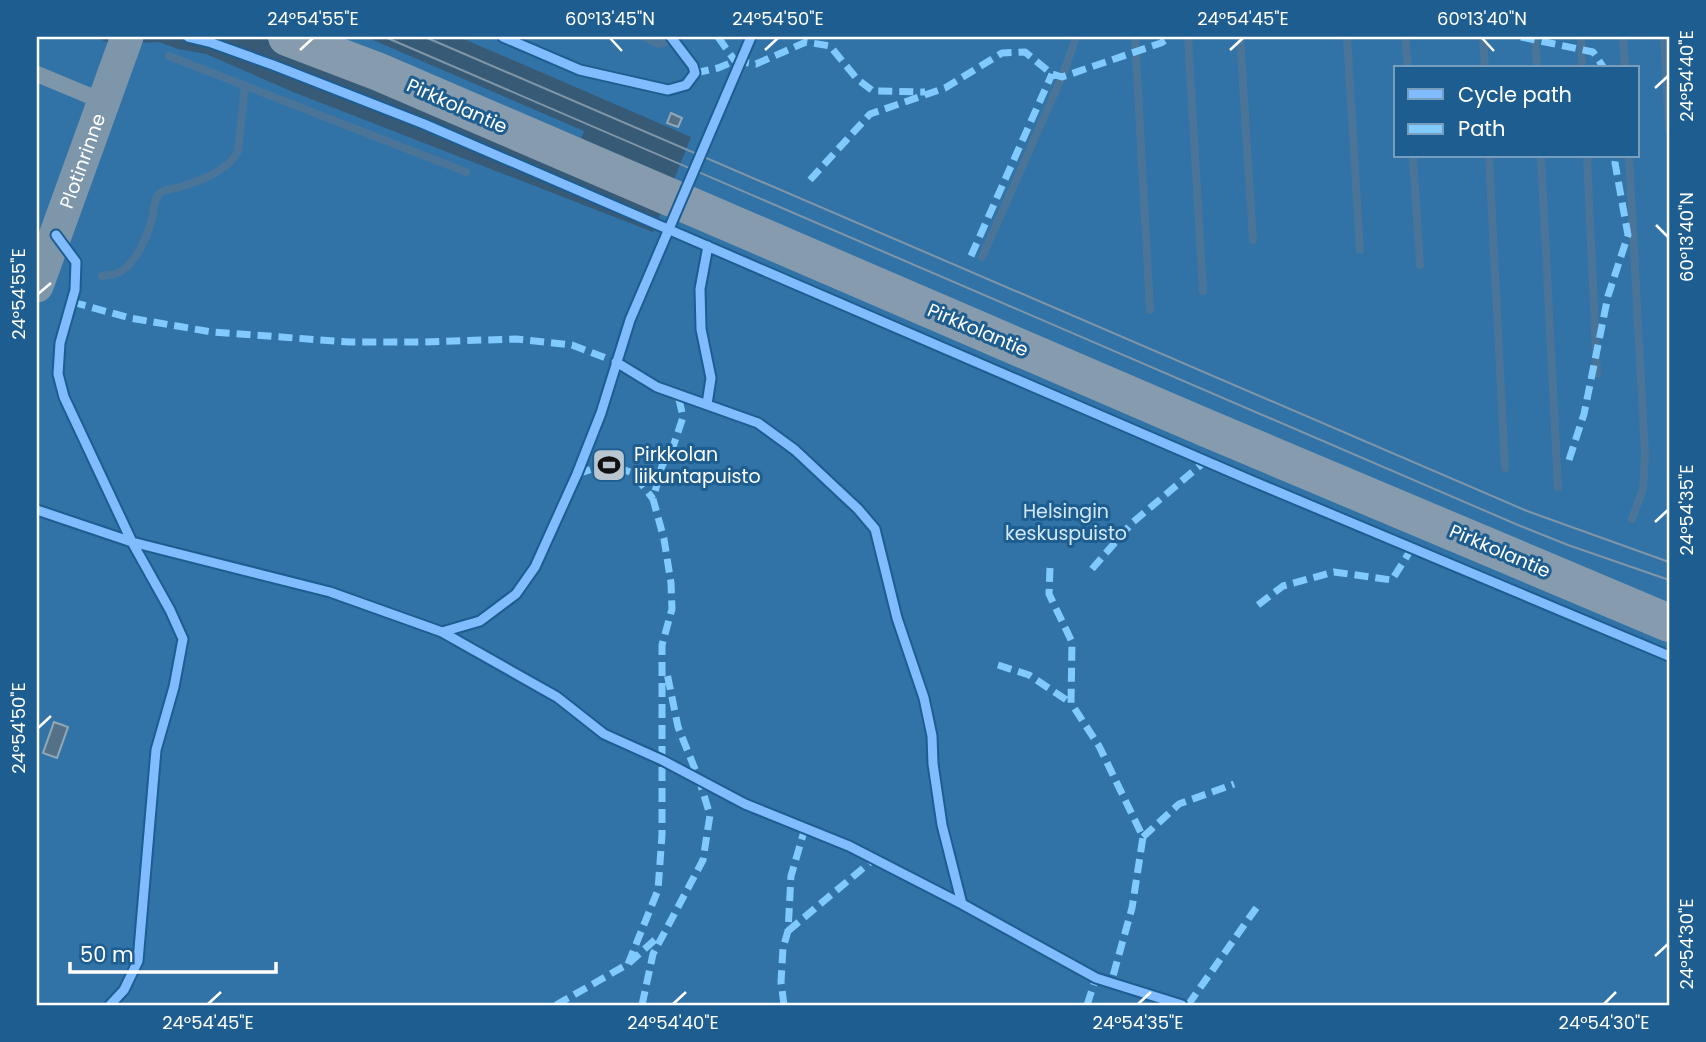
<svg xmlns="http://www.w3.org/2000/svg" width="1706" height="1042" viewBox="0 0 1706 1042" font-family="Poppins,sans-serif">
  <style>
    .green { fill: #3173a6; fill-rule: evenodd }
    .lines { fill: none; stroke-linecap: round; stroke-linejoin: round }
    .stream { stroke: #4a7599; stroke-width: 8 }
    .building { fill: #557187; stroke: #93a8b7; stroke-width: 2 }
    .lane { stroke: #7e96a9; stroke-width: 16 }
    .street { stroke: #7e96a9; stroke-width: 33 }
    .secondary { stroke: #869cae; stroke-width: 38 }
    .tram { stroke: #7f96a9; stroke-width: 2 }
    .quiet { stroke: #80caff; stroke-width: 7; stroke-dasharray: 14 7; stroke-linecap: butt }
    .cycleway-casing { stroke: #1d5d90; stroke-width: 13 }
    .cycleway { stroke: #80bcff; stroke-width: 9 }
    .ticks { fill: none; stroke: #fff; stroke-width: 2.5 }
    .labels { text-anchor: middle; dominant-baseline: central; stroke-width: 6; stroke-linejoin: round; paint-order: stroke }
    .street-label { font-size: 19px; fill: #fff; stroke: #1d5d90 }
    .poi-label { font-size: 19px; fill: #fff; stroke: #1d5d90; text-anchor: start }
    .park-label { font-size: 19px; fill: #d2e9fa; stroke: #1d5d90 }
    .neatline { fill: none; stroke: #fff; stroke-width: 2.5 }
    .ticks-label { font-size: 18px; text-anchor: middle; fill: #fff }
  </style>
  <rect width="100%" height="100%" fill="#375a76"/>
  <path class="green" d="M37,37h57l18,7 47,-2 19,7 28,5 87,38 360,140 38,-95 -232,-100h1210v968h-1632zM1396,68h242v88h-242z
    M322,37h44l218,94 -5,13z"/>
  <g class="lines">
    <path class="stream" d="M644,37l14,7 8,-2
      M1135,37l15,273
      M1188,37l15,254
      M1240,37l13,203
      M1347,37l13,213
      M1405,37l3,31
      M1483,37l2,31
      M1535,37l2,31
      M1581,37l1,31
      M1623,37l2,31
      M1664,37l5,92
      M169,56l297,116
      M1413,156l7,109
      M1489,156l16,312
      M1541,156l17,331
      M1587,156l10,218
      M1629,156l16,299 -2,34 -11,30
      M982,257l82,-185 12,-35
      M102,276c5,-1 12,-1 16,-3 18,-9 29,-36 34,-54 2,-8 1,-20 8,-26 5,-4 13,-4 20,-6 21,-6 48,-16 58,-36l7,-66"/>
  </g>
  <path class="building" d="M671,113l11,5 -4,9 -11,-4z
    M54,722l14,5 -11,31 -14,-5z"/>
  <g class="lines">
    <path class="lane" d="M37,74l65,27"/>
    <path class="street" id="s1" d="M37,286l90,-249"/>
    <path class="secondary" d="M287,37l92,35 825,355 465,196"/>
    <path class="tram" d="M385,37l1133,488 50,20 101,35
      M425,37l1102,474 142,51"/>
    <path class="quiet" d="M718,37l17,24
      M1521,37l72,15 11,16
      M695,73l23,-5 17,-7 21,3 50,-22 24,4 27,33 16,12 52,1
      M810,180l60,-66 75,-26 57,-35 23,-1 27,22 10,3 99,-34 9,-6
      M971,256l81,-182
      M72,302l58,16 82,14 137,10h73l94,-3 56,6 44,17
      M1569,460l15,-46 24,-118 20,-61 -13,-72 1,-7
      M577,474l30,-10 26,9 20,26
      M1050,568l-1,26 23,48 -1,61 28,43 44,91 -11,71 -21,75
      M1092,569l40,-46 71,-60
      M1258,605l25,-19 51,-14 58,8 20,-32
      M998,665l31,10 42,28
      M1143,837l36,-33 55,-20
      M788,931l86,-72
      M628,964l30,-74 4,-55v-190l10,-36 -1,-26 -7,-44 -11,-40 9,-33 12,-22 9,-27 -5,-22
      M556,1005l72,-41 30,-27
      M642,1005l11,-51 50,-94 7,-45 -11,-36 -21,-52 -11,-54
      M784,1005l-3,-23 2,-34 5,-17 3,-55 14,-48
      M1087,1005l9,-27
      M1188,1005l71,-101"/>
    <g class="cycleway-casing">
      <path id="cycleway" d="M188,37l21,5 64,23 151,59 821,354 424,178
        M503,37l77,33 88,20 18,-5 9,-12 -2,-7 -22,-29
        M56,235l20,27 -1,28 -15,53 -2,31 6,23 68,145 38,68 13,29 -9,48 -18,63 -18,211 -14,29 -14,15
        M616,362l41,25 101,36 37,27 63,59 17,20 22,89 27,80 8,38 1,28 9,61 20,79
        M707,404l4,-26 -10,-49 -1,-40 8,-43
        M37,510l95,32 198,50 112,40 115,65 47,37 58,26 83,44 104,42 113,58 134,74 86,27
        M442,632l38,-11 36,-27 19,-27 42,-93 24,-61 29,-93 121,-283"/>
    </g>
    <use href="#cycleway" class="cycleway"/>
  </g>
  <path class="ticks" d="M610,38l12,13M1482,38l12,13M300,50l13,-12M765,50l13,-12M1230,50l13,-12M1655,88l13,-12M1656,225l12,12M38,294l13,-11M1655,522l13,-12M38,728l13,-12M1655,956l13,-12M208,1004l13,-12M673,1004l13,-12M1138,1004l13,-12M1604,1004l12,-12"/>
  <defs>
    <g id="stadium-square" transform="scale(1.75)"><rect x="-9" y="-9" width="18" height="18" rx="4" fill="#b9c5cf" stroke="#1d5d90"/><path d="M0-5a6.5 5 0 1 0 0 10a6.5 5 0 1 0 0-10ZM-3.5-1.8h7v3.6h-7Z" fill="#111"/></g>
  </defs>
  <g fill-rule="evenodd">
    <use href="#stadium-square" x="609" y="465"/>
  </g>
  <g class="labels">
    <g class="street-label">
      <text transform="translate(457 106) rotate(24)">Pirkkolantie</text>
      <text stroke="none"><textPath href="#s1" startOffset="133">Plotinrinne</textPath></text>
      <text transform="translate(978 330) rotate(23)">Pirkkolantie</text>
      <text transform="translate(1500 551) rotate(23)">Pirkkolantie</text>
    </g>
    <g class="poi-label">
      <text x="634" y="454">Pirkkolan<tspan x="634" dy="22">liikuntapuisto</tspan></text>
    </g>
    <g class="park-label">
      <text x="1066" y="511">Helsingin<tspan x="1066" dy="22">keskuspuisto</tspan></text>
    </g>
  </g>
  <rect width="1706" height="1042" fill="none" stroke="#1d5d90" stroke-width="77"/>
  <rect x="1394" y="66" width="245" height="91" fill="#1d5d90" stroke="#779ebc" stroke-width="2"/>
  <rect x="1408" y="89" width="35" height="10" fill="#80bcff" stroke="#779ebc" stroke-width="2"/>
  <text x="1458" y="102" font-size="21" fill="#ffffff">Cycle path</text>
  <rect x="1408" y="124" width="35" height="10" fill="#80caff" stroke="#779ebc" stroke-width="2"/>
  <text x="1458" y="136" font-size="21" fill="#ffffff">Path</text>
  <path d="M70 962v10h206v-10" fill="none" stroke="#ffffff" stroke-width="3.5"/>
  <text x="80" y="962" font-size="21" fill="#ffffff" stroke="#1d5d90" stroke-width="5" paint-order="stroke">50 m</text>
  <rect x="38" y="38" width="1630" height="966" class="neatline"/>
  <g class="ticks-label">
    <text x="313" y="25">24°54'55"E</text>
    <text x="610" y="25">60°13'45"N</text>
    <text x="778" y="25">24°54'50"E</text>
    <text x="1243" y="25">24°54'45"E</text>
    <text x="1482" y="25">60°13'40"N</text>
    <text transform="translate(1687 76) rotate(-90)" y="6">24°54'40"E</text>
    <text transform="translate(1687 237) rotate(-90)" y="6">60°13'40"N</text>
    <text transform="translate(19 294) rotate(-90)" y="6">24°54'55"E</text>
    <text transform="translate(1687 510) rotate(-90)" y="6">24°54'35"E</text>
    <text transform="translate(19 728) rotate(-90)" y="6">24°54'50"E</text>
    <text transform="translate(1687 944) rotate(-90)" y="6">24°54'30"E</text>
    <text x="208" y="1029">24°54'45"E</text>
    <text x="673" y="1029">24°54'40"E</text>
    <text x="1138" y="1029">24°54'35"E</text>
    <text x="1604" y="1029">24°54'30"E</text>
  </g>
</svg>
